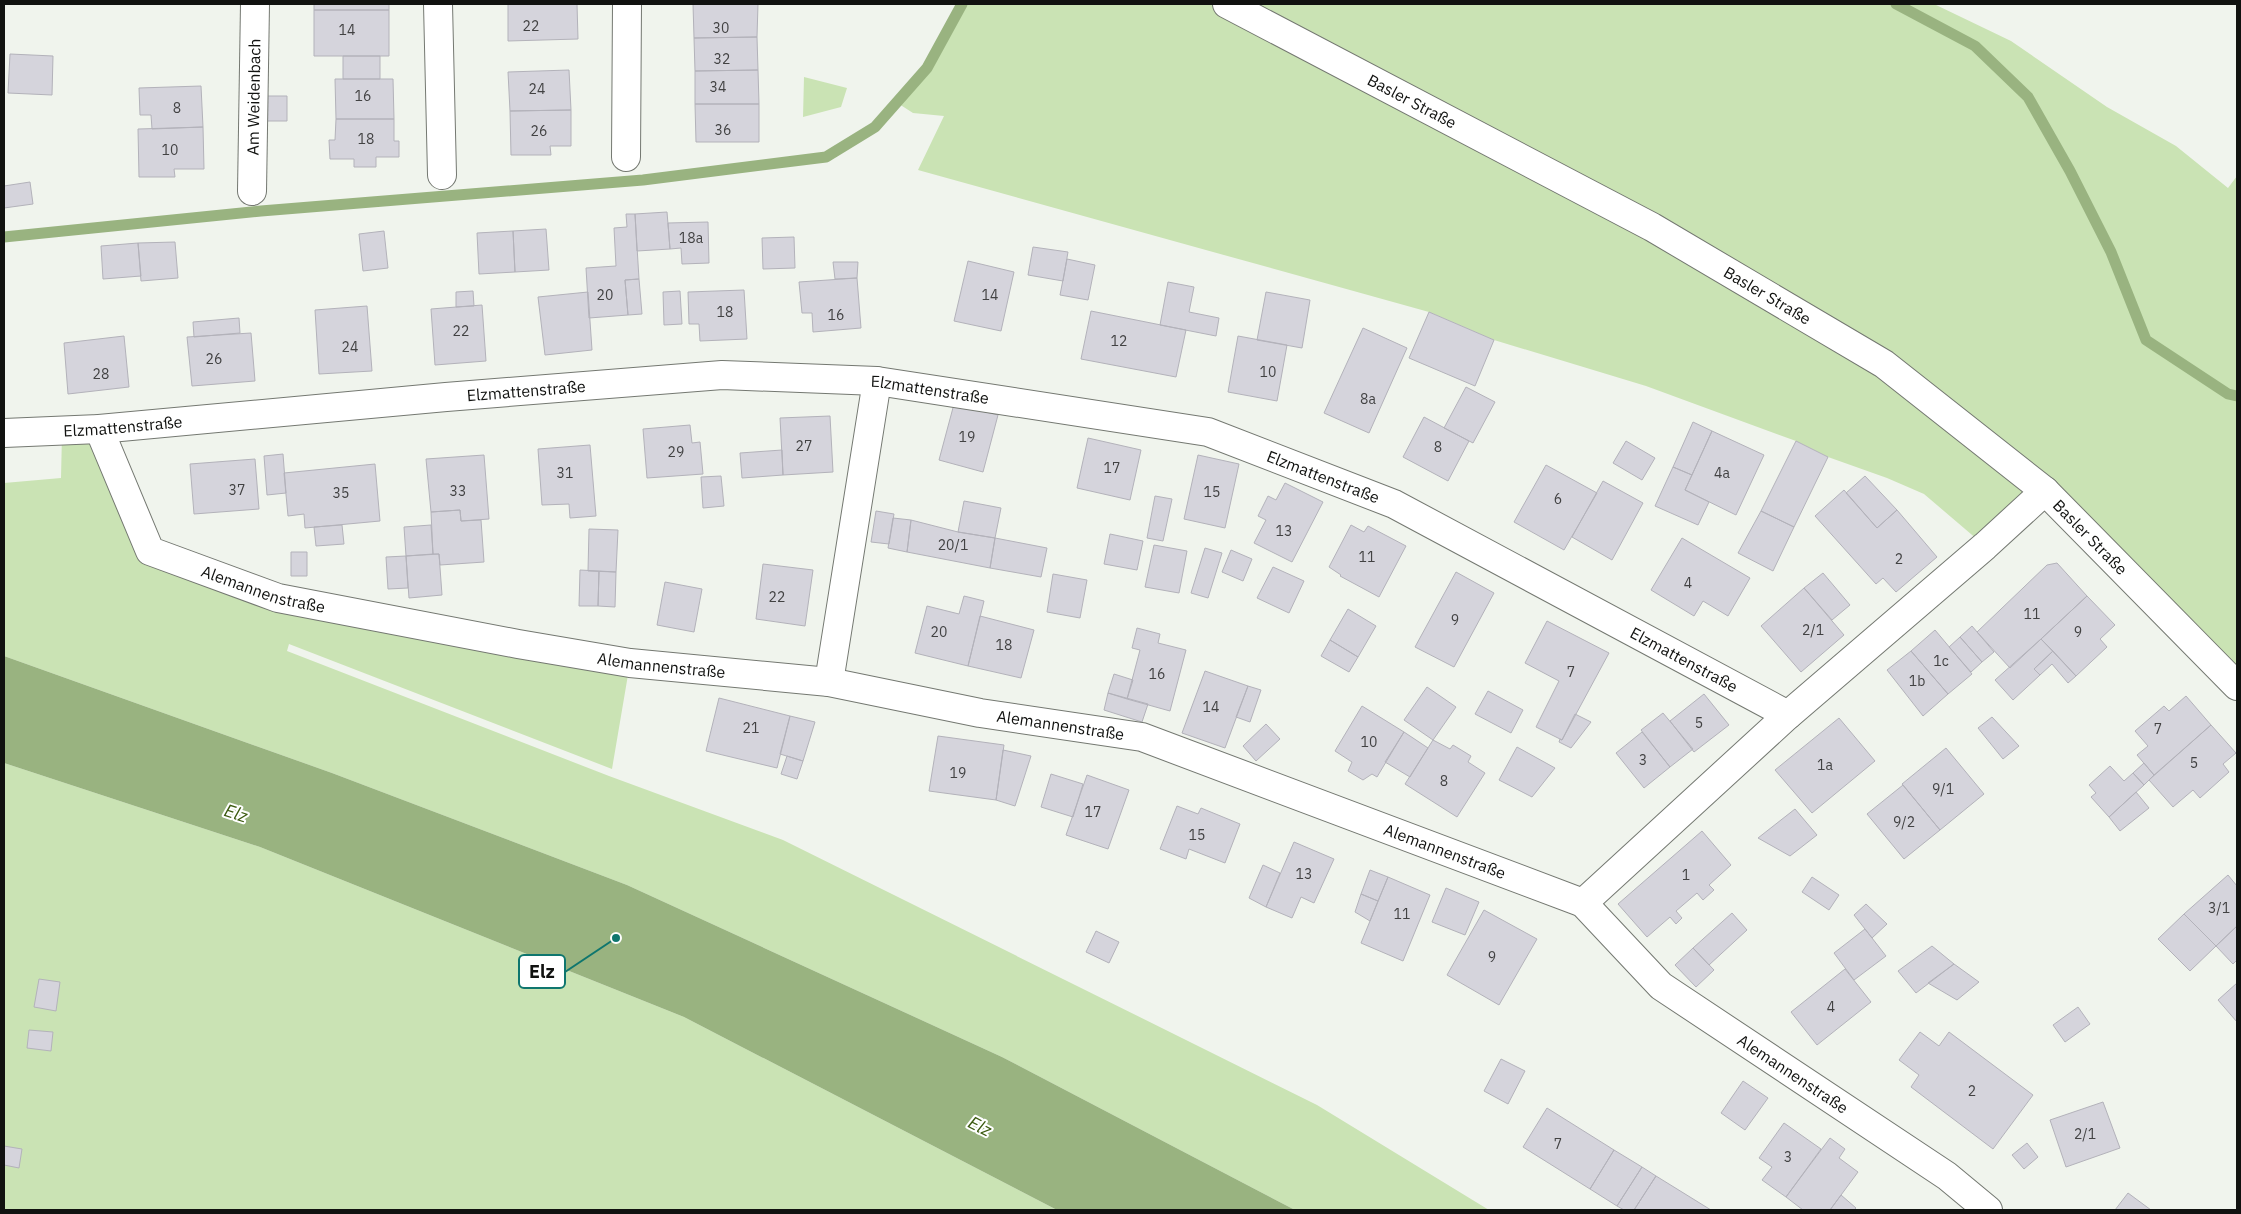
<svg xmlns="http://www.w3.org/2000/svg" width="2241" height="1214" viewBox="0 0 2241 1214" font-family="'IBM Plex Sans',sans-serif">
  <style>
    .green { fill: #cae3b4 }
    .water { fill: #99b380 }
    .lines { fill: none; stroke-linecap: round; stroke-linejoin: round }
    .stream { stroke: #99b380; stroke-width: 11 }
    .building { fill: #d5d4dc; stroke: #b3b2ba }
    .minor-casing { stroke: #747871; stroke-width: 30 }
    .tertiary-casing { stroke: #747871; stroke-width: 30 }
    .minor { stroke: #fff; stroke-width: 28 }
    .tertiary { stroke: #fff; stroke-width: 28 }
    .labels { text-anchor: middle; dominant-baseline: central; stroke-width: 4; stroke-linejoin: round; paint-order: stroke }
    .number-label { font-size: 14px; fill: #424243 }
    .street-label { font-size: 16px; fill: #111210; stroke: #fff }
    .water-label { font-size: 18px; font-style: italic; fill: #3b5a0f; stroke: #fff }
    .leader { fill: none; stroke: #0f766e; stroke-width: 2 }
    .callout-dot { fill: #0f766e; stroke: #fff; stroke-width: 2 }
    .callout { fill: #fff; stroke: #0f766e; stroke-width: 2 }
    .callout-label { font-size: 18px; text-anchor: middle; font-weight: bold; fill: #111210 }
  </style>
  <rect width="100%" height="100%" fill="#f0f4ed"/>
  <path class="green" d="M966,4h968l77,37 96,66 69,39 52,42 9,-12v510l-192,-195 -60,55 -61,-52 -37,-16 -59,-21 -32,-16 -150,-55 -152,-46 -65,-28 -511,-142 26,-54 -31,-3 -14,-9 31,-35z
    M804,77l43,11 -6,19 -38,10z
    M96,432l51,123 483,108 -18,106 -323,-125 -2,7 322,125 174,64 534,265 172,105h-194l-293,-153 -375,-172 -295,-112 -328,-117v-173l57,-5 1,-44z
    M4,763l256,84 424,170 373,193h-1053z"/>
  <path class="water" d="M4,656l328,117 295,112 375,172 293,153h-238l-373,-193 -424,-170 -256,-84z"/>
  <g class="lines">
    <path class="stream" d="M1896,4l79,42 53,51 42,74 41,81 35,88 82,54 9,2
      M4,237l257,-26 382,-31 183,-23 49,-30 52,-59 35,-64"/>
  </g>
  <path class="building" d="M314,4h75v6h-75z
    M508,4h69l1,35 -70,2z
    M693,4h65l-1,33 -63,1z
    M314,10h75v46h-75z
    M757,37l1,33 -63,1 -1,-33z
    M10,54l43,2 -1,39 -44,-2z
    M343,56h37v23h-37z
    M569,70l2,40 -61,1 -2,-39z
    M758,70l1,34h-64v-33z
    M335,79h58l1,40h-58z
    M201,86l2,41 -51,2 -1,-14h-11l-1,-27z
    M266,96h21v25h-21z
    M695,104h64v38h-63z
    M571,110v36h-21l1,9h-40l-1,-44z
    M336,119h58v22h5v16h-23v10h-22v-8h-24l-1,-19h6z
    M203,127l1,42h-30l1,8h-36l-1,-48z
    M30,182l3,22 -29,4v-22z
    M667,212l3,37 -33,2 -2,-37z
    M626,214h9l4,65 -14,1 3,35 -39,3 -3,-50 30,-2 -2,-38 13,-1z
    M708,222l1,41 -27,1 -1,-16 -11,1 -2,-26z
    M546,229l3,41 -34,2 -2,-41z
    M384,231l4,37 -25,3 -4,-37z
    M513,231l2,41 -36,2 -2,-41z
    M794,237l1,31 -32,1 -1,-31z
    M175,242l3,36 -37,3 -3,-38z
    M138,243l3,33 -38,3 -2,-33z
    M1033,247l35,5 -5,29 -35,-6z
    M1067,259l28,6 -7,35 -28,-5z
    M968,261l46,11 -13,59 -47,-10z
    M833,262h25l-1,16 -22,1z
    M857,278l4,50 -48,4 -1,-19h-10l-3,-31z
    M639,279l3,35 -14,1 -3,-35z
    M1168,282l26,5 -5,25 30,6 -3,18 -56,-11z
    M744,290l3,49 -47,2 -1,-17h-10l-1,-32z
    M473,291l1,15 -18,1v-15z
    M680,291l2,33 -18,1 -1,-33z
    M588,292l4,58 -47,5 -7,-58z
    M1266,292l44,8 -8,48 -45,-8z
    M482,305l4,56 -51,4 -4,-56z
    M367,306l5,65 -53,3 -4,-64z
    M1091,311l95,19 -10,47 -95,-18z
    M1429,312l65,28 -19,46 -66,-28z
    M239,318l1,15 -46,4 -1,-15z
    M1363,328l44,20 -38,85 -45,-20z
    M251,333l4,48 -63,5 -5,-49z
    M124,336l5,51 -61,7 -4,-51z
    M1238,336l49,9 -10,56 -49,-9z
    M1466,387l29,15 -22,41 -29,-15z
    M954,404l44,11 -15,57 -44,-12z
    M830,416l3,56 -50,3 -3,-57z
    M1424,417l45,24 -21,40 -45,-24z
    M1693,422l19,9 -20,44 -19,-8z
    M690,425l2,18 8,-1 3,32 -56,4 -4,-49z
    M1712,431l52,24 -28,60 -51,-25z
    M1088,438l53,12 -11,50 -53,-12z
    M1626,441l29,17 -13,22 -29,-17z
    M1796,441l32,16 -34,70 -33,-16z
    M590,445l6,71 -26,2 -1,-14 -27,1 -4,-56z
    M782,450l1,25 -41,3 -2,-25z
    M283,454l3,39 -19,2 -3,-39z
    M484,455l5,64 -28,2 -1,-11 -29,2 -5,-53z
    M1198,455l41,9 -14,64 -41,-9z
    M255,459l4,50 -65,5 -4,-50z
    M375,464l5,57 -75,7 -1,-14 -16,2 -4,-43z
    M1546,465l51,28 -33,57 -50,-28z
    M1673,467l19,8 -7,15 24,12 -11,23 -43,-19z
    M721,476l3,30 -21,2 -2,-31z
    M1865,476l32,34 -20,18 -31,-35z
    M1603,481l40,22 -31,57 -40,-23z
    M1285,483l38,19 -31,60 -38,-19 12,-23 -8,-4 10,-20 8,4z
    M1844,490l33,38 20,-18 40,47 -41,35 -13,-14 -7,6 -61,-68z
    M1155,496l17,3 -9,42 -16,-3z
    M964,501l37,7 -6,30 -37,-6z
    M460,510l1,11 20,-1 3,42 -44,3 -1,-11h-6l-2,-42z
    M876,511l18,3 -5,30 -18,-2z
    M1761,511l33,16 -21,44 -35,-18z
    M893,518l18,2 -4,32 -19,-4z
    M911,520l47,12 37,6 -5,30 -83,-16z
    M342,525l2,19 -28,2 -2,-19z
    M431,525l2,29 -27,2 -2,-29z
    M1351,525l13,7 4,-6 38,20 -27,51 -39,-21 1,-1 -12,-8z
    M589,529l29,1 -2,42 -28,-1z
    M1110,534l33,7 -6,29 -33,-6z
    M995,538l52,10 -6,29 -51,-9z
    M1682,538l68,40 -22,38 -25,-15 -9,15 -43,-26z
    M1154,545l33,6 -8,42 -34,-6z
    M1205,548l17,5 -14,45 -17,-5z
    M1231,550l21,9 -9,22 -21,-9z
    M291,552h16v24h-16z
    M439,554l3,41 -33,3 -3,-42z
    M406,556l2,32 -20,1 -2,-32z
    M2057,563l30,33 -77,72 -33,-36 70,-67z
    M763,564l50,6 -8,56 -49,-7z
    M1273,567l31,14 -15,32 -32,-15z
    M580,570l19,1 -1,35h-19z
    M599,571l17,1 -1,35 -17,-1z
    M1456,572l38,21 -40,74 -39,-20z
    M1823,573l27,32 -18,15 -28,-32z
    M1053,574l34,6 -7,38 -33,-6z
    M665,582l37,7 -8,43 -37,-7z
    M1804,588l40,47 -43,37 -40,-46z
    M964,596l20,5 -16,65 -53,-13 12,-47 32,8z
    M2087,596l28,29 -15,14 7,8 -31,29 -35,-37z
    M1348,609l28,17 -18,31 -28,-17z
    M980,616l54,14 -13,48 -53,-12z
    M1547,621l62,32 -47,87 -26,-13 23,-46 -34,-18z
    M1972,626l22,26 -12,10 -22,-25z
    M1137,628l23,6 -2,9 28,7 -16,61 -43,-12 13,-49 -8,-2z
    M1935,630l37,44 -24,20 -37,-43z
    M1960,637l22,25 -11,10 -22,-25z
    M2041,639l12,12 -19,18 6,6 -27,25 -18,-20z
    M1330,640l28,17 -9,15 -28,-16z
    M1911,651l37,43 -25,22 -36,-46z
    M2053,651l23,25 -8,7 -16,-19 -12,11 -6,-6z
    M1205,671l43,15 -23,62 -43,-15z
    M1114,674l19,6 -6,19 -19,-6z
    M1248,686l13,4 -11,32 -14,-5z
    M1427,687l29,20 -23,33 -29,-20z
    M1488,691l35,19 -12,23 -36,-19z
    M1108,693l40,11 -6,18 -38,-12z
    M1704,694l25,31 -35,27 -24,-31z
    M2186,696l25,29 -57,50 -17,-20 11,-9 -13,-15 29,-25 5,5z
    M719,698l71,18 -13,52 -71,-17z
    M1362,706l42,26 -27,45 -5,-3 -9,6 -15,-9 4,-9 -17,-11z
    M1663,713l30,36 -23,18 -29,-37z
    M1575,714l16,8 -20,26 -12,-6 1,-3 2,1z
    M790,716l25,6 -12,39 -23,-7z
    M1992,717l27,29 -16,13 -25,-31z
    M1839,718l36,43 -63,52 -37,-43z
    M1266,724l14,15 -24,22 -13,-15z
    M2211,725l25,28 -13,11 6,8 -29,26 -7,-8 -20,17 -24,-27z
    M1404,732l24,16 -18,29 -25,-15z
    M1642,732l28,35 -26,21 -28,-35z
    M938,736l66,9 -8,55 -67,-9z
    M1433,740l17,9 3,-4 18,11 -3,6 17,11 -28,44 -52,-33z
    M1517,747l38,21 -23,29 -33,-17z
    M1946,748l38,46 -44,36 -38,-46z
    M1003,750l28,6 -16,50 -19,-6z
    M787,756l16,5 -6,18 -16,-5z
    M2144,763l10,12 -10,10 -11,-12z
    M2110,766l14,15 9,-8 11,12 -35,32 -18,-20 5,-4 -7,-8z
    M1051,774l32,10 -10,33 -32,-10z
    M1087,775l42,15 -21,59 -42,-14z
    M1903,785l37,45 -36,29 -37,-45z
    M2136,792l13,16 -29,23 -11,-14z
    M1177,806l21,8 3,-6 39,16 -15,39 -36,-14 -3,10 -26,-10z
    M1795,809l22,26 -27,21 -32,-18z
    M1702,831l29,34 -22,20 5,5 -11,10 -6,-7 -21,18 6,7 -6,6 -6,-7 -23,20 -29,-33z
    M1294,842l40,17 -20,44 -13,-6 -9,21 -26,-11z
    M1263,865l17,8 -14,34 -17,-9z
    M1370,870l18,7 -10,24 -17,-7z
    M2228,875l9,11v40l-21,20 -32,-32z
    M1388,877l42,18 -27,66 -42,-18z
    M1812,877l27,18 -10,15 -27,-18z
    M1446,888l33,14 -14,33 -33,-13z
    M1361,894l17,7 -8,20 -15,-9z
    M1866,904l21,20 -15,14 -18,-23z
    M1484,910l53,29 -38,66 -52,-30z
    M1732,913l15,17 -38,35 -16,-17z
    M2184,914l32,32 -26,25 -32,-32z
    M2237,926v34l-4,4 -17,-18z
    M1865,929l21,27 -32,24 -20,-27z
    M1096,931l23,11 -10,21 -23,-11z
    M1932,946l22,18 -38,29 -18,-22z
    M1693,948l21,22 -18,17 -21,-22z
    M1954,964l25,18 -22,18 -29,-17z
    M1845,969l26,33 -54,43 -26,-33z
    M39,979l21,3 -4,29 -22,-4z
    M2237,983v39l-19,-22z
    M2078,1007l12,17 -25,18 -12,-17z
    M29,1030l24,2 -2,19 -24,-3z
    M1920,1032l19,14 10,-14 84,63 -40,54 -82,-62 8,-12 -20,-15z
    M1501,1059l24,12 -17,33 -24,-13z
    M1743,1081l25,17 -23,32 -24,-17z
    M2103,1102l17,46 -54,19 -16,-47z
    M1547,1108l67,42 -24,39 -67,-42z
    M1784,1123l37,26 -35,48 -24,-17 10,-13 -13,-9z
    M1830,1138l15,11 -6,9 19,14 -28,38h-27l-17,-13z
    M2027,1143l11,14 -14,12 -12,-14z
    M4,1146l18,3 -3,19 -15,-3z
    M1614,1150l28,17 -25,39 -27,-17z
    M1642,1167l14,9 -22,34h-10l-7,-4z
    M1656,1176l55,34h-77z
    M2128,1193l23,17h-36z
    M1841,1195l15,13 -2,2h-24z"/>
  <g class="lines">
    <g class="minor-casing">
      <g id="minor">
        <path d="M438,4l4,171"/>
        <path d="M626,157l1,-153"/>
        <path id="s1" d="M252,191l3,-187"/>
        <path id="s2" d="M99,429l51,122 128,47 240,46 112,19 199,19 151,31 162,24 441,166 78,83 286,190 41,34"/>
        <path id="s3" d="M4,433l95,-4 347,-32 276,-22 155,6 331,51 186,72 394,211 197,-169 60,-55"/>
        <path d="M829,682l48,-301"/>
        <path d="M1583,903l205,-188"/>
      </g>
    </g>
    <g class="tertiary-casing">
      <g id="tertiary">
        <path id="s4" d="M1227,4l425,223 232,137 161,127 192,195"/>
      </g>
    </g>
    <use href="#minor" class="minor"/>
    <use href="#tertiary" class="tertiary"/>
  </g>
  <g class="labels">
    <g class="number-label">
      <text x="531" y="26">22</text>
      <text x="721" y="28">30</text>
      <text x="347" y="30">14</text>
      <text x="722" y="59">32</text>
      <text x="718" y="87">34</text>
      <text x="537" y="89">24</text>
      <text x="363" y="96">16</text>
      <text x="177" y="108">8</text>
      <text x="723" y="130">36</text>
      <text x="539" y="131">26</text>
      <text x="366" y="139">18</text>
      <text x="170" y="150">10</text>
      <text x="691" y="238">18a</text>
      <text x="605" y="295">20</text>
      <text x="990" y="295">14</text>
      <text x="725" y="312">18</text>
      <text x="836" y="315">16</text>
      <text x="461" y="331">22</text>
      <text x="1119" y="341">12</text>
      <text x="350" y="347">24</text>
      <text x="214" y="359">26</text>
      <text x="1268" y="372">10</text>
      <text x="101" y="374">28</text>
      <text x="1368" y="399">8a</text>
      <text x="967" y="437">19</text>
      <text x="804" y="446">27</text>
      <text x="1438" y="447">8</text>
      <text x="676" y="452">29</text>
      <text x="1112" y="468">17</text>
      <text x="565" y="473">31</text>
      <text x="1722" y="473">4a</text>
      <text x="237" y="490">37</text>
      <text x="458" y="491">33</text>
      <text x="1212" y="492">15</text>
      <text x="341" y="493">35</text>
      <text x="1558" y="499">6</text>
      <text x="1284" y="531">13</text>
      <text x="953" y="545">20/1</text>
      <text x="1367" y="557">11</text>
      <text x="1899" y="559">2</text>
      <text x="1688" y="583">4</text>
      <text x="777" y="597">22</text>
      <text x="2032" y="614">11</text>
      <text x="1455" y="620">9</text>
      <text x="1813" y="630">2/1</text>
      <text x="939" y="632">20</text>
      <text x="2078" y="632">9</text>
      <text x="1004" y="645">18</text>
      <text x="1941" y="661">1c</text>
      <text x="1571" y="672">7</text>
      <text x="1157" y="674">16</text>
      <text x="1917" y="681">1b</text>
      <text x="1211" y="707">14</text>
      <text x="1699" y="723">5</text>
      <text x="751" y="728">21</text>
      <text x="2158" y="729">7</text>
      <text x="1369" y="742">10</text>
      <text x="1643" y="760">3</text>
      <text x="2194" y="763">5</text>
      <text x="1825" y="765">1a</text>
      <text x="958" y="773">19</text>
      <text x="1444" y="781">8</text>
      <text x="1943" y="789">9/1</text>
      <text x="1093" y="812">17</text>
      <text x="1904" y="822">9/2</text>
      <text x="1197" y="835">15</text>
      <text x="1304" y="874">13</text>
      <text x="1686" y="875">1</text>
      <text x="2219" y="908">3/1</text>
      <text x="1402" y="914">11</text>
      <text x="1492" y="957">9</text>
      <text x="1831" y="1007">4</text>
      <text x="1972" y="1091">2</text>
      <text x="2085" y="1134">2/1</text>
      <text x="1558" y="1144">7</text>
      <text x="1788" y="1157">3</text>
    </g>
    <g class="street-label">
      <text stroke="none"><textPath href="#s1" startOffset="94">Am Weidenbach</textPath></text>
      <text stroke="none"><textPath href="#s4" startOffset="209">Basler Straße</textPath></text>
      <text stroke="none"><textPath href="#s4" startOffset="614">Basler Straße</textPath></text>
      <text stroke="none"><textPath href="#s3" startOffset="524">Elzmattenstraße</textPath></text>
      <text stroke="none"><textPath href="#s3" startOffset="929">Elzmattenstraße</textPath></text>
      <text stroke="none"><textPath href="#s3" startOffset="119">Elzmattenstraße</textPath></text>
      <text stroke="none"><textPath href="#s3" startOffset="1334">Elzmattenstraße</textPath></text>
      <text stroke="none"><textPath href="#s4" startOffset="1019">Basler Straße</textPath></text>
      <text stroke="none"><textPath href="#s2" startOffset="252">Alemannenstraße</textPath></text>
      <text stroke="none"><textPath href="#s3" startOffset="1739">Elzmattenstraße</textPath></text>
      <text stroke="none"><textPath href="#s2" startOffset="658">Alemannenstraße</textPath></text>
      <text stroke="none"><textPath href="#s2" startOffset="1062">Alemannenstraße</textPath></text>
      <text stroke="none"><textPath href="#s2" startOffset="1468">Alemannenstraße</textPath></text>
      <text stroke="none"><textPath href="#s2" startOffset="1888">Alemannenstraße</textPath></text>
    </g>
    <g class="water-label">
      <text transform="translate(236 813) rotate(18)">Elz</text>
      <text transform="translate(980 1126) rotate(27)">Elz</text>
    </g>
  </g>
  <path class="leader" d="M616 938L565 972"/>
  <circle class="callout-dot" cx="616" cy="938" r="5"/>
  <rect class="callout" x="519" y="955" width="46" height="33" rx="5"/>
  <g class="callout-label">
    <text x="542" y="978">Elz</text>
  </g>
  <rect width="2241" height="1214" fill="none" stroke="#111210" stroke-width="10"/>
</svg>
